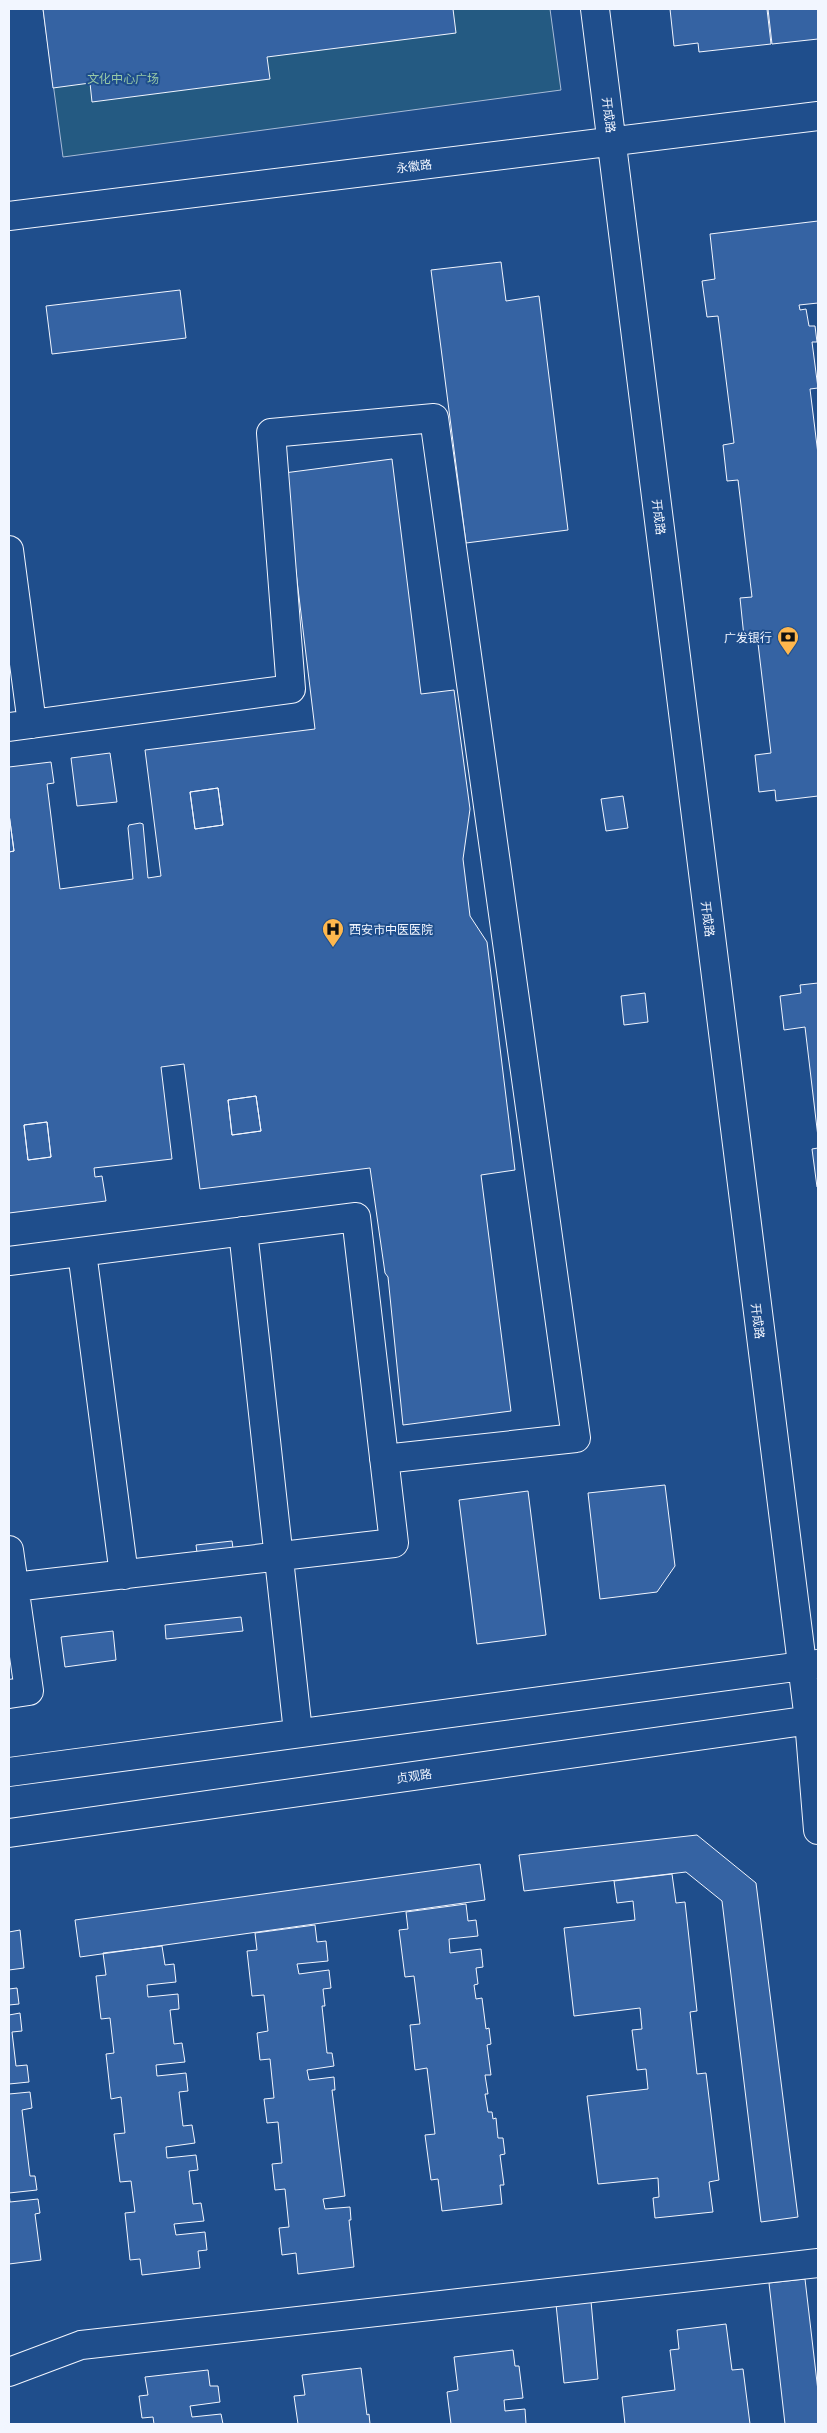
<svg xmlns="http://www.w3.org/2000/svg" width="827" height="2433" viewBox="0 0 827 2433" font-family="Inter,'Noto Sans SC',sans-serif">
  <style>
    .green { fill: #245a82; stroke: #a8bbd7 }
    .building { fill: #3563a3; stroke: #f2f6ff; fill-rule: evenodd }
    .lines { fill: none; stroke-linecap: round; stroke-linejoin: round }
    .minor-casing { stroke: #f2f6ff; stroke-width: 30 }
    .minor { stroke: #1f4e8c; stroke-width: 28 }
    .labels { text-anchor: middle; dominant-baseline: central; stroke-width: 4; stroke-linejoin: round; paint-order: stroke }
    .park-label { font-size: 12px; fill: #97c8a6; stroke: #1f4e8c }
    .street-label { font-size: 12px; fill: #f2f6ff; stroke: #1f4e8c }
    .poi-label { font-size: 12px; fill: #f2f6ff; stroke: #1f4e8c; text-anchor: end }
  </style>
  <rect width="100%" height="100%" fill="#1f4e8c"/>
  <path class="green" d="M43,9h507l11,81 -498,67z"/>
  <path class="building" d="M43,9h410l3,24 -189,24 3,22 -178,23 -2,-19 -37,5z
    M670,9h97l4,35 -72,8 -1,-9 -24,3z
    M768,9h50v30l-46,5z
    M818,221v82l-19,2 1,5 6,-1 3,17h6l2,16h-5l6,46 -8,1 8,65v342l-42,5 -1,-11 -16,2 -4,-37 16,-2 -14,-118 -13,2 -4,-39 12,-1 -14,-117 -11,1 -4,-36 11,-2 -16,-127 -11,1 -5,-36 13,-2 -5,-45z
    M501,262l5,39 33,-5 29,234 -102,13 -35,-273z
    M180,290l6,48 -134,16 -6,-48z
    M392,459l29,235 33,-4 16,119 -7,50 7,57 17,26 28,228 -34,5 30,236 -108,14 -15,-148 -3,-4 -15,-105 -170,21 -16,-125 -23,3 11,92 -78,9 1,9 7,-1 4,25 -97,12v-361l5,-1 -5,-37v-47l42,-5 3,21 -7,1 13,105 73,-10 -5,-51 1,-3 11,-2 3,1 5,54 13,-2 -16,-126 170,-21 -31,-256zM218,788l5,37 -28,4 -5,-37zM256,1096l5,35 -29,4 -4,-35zM47,1122l4,35 -23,3 -4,-35z
    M110,753l7,49 -40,4 -6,-48z
    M218,788l5,37 -28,4 -5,-37z
    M623,796l5,32 -22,3 -5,-32z
    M9,814l5,37 -5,1z
    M818,983v154l-13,-110 -21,3 -4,-34 21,-3 -1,-8z
    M645,993l3,29 -24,3 -3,-29z
    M256,1096l5,35 -29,4 -4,-35z
    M47,1122l4,35 -23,3 -4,-35z
    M818,1148v39h-1l-5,-38z
    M665,1485l10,81 -18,26 -57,7 -12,-106z
    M528,1491l18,144 -69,9 -18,-144z
    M232,1541l2,15 -36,4 -2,-15z
    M241,1617l2,14 -77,8 -1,-14z
    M113,1631l3,29 -51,7 -4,-30z
    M697,1835l59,48 42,334 -37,5 -39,-321 -36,-29 -162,19 -5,-36z
    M480,1864l5,36 -405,57 -5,-37z
    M672,1874l4,29 9,-1 12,109 -7,1 7,62 9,-1 13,107 -10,2 4,30 -58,6 -2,-20 6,-1 -1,-19 -60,6 -11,-88 61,-7 -2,-20 -9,1 -5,-40 10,-1 -2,-21 -66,8 -10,-88 71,-8 -2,-19 -16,2 -3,-22z
    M466,1904l2,17 8,-1 2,16 -29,3 1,14 31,-4 2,18 -7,1 2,16 -4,1 2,14 6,-1 4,31 3,-1 2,16 -4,1 4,30h-6l3,19h-3l3,18h4l1,7 3,-1 2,20h5l2,16 -5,1 4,30h-4l2,19 -60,7 -4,-32 -7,1 -6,-45 10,-1 -8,-66 -12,2 -5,-45 10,-1 -6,-48 -9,1 -6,-47 9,-1 -2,-17z
    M315,1925l2,17 9,-1 2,20 -31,3 2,10 30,-4 2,18 -8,1 2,17h-3l5,47h5l2,13 -27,4 2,10 25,-3 1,13h-3l13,106 -22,3 2,10 25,-2 1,13h-2l5,47 -56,7 -2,-21 -14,2 -3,-27 10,-1 -4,-38 -10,1 -3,-26 10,-1 -4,-41 -11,1 -3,-24 10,-1 -4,-39 -10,1 -3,-27 11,-2 -4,-36 -12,1 -5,-45 10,-1 -2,-17z
    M20,1930l4,38 -15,2v-38z
    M162,1946l3,19 9,-1 2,18 -29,3 1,12 30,-3 1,15 -9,1 4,34 8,-1 3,19 -29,3 1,11 29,-3 2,18 -9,1 4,34 9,-1 3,18 -29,4 1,11 29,-3 2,15 -9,1 4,33 8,-1 3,18 -30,3 2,11 29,-3 2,18 -9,1 2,17 -58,7 -2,-16 -10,1 -5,-47 10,-1 -4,-31 -11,1 -6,-48 11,-1 -4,-36 -10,2 -5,-45 8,-1 -4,-35 -9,1 -5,-43 10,-1 -3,-22z
    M17,1988l2,16 -10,1v-16z
    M20,2013l2,18 -10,1 4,34 11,-1 2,17 -20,2v-69z
    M30,2092l2,16 -10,2 8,66h5l2,14 -28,3 1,9 28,-3 2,14 -5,1 6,46 -32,4v-170z
    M805,2279l13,112v33h-33l-16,-141z
    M591,2301l7,78 -34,4 -8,-79z
    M726,2324l6,46 11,-1 7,55h-125l-3,-27 53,-7 -5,-40 9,-1 -2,-19z
    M513,2350l2,16h4l4,32 -19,2 1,11 20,-2 1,15h-75l-4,-32 11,-2 -4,-33z
    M361,2368l6,47 2,-1 1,10h-72l-4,-28 11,-1 -3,-20z
    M208,2370l2,16h8l2,16 -30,4 2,11 29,-3 2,10h-69l-1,-7 -11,1 -3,-22 9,-1 -3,-18z"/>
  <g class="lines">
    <g class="minor-casing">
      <path id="minor" d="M595,9l214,1711 9,110
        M9,216l809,-100
        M9,550l23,174
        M9,727l282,-38 -20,-256 163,-15 142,1020 -192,21
        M243,1231l55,501
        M82,1252l42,323
        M9,1261l347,-44 38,326 -380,44
        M9,1550l20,141 -20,3
        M9,1772l809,-108
        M9,1833l809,-114
        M9,2372l72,-27 737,-82"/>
    </g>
    <use href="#minor" class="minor"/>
  </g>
  <defs>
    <g id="bank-pin" transform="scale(1.125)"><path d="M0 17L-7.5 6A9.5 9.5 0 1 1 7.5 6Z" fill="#ffb74d" stroke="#1f4e8c"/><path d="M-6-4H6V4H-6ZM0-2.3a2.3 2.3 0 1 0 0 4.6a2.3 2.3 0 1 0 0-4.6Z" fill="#111"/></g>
    <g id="hospital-pin" transform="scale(1.125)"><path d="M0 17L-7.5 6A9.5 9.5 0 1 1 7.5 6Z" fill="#ffb74d" stroke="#1f4e8c"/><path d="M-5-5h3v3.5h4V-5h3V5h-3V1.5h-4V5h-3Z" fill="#111"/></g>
  </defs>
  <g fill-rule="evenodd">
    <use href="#bank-pin" x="788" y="637"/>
    <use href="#hospital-pin" x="333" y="929"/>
  </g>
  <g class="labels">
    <g class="park-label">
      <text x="123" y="78">文化中心广场</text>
    </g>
    <g class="street-label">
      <text transform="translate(609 115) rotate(83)">开成路</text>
      <text transform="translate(414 166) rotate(-7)">永徽路</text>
      <text transform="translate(659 517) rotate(83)">开成路</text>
      <text transform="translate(708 919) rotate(83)">开成路</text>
      <text transform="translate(758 1321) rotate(83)">开成路</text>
      <text transform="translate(414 1776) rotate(-8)">贞观路</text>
    </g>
    <g class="poi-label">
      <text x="772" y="637">广发银行</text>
      <text x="349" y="929" text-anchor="start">西安市中医医院</text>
    </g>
  </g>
  <rect width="827" height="2433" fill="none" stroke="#f2f6ff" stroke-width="20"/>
</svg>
